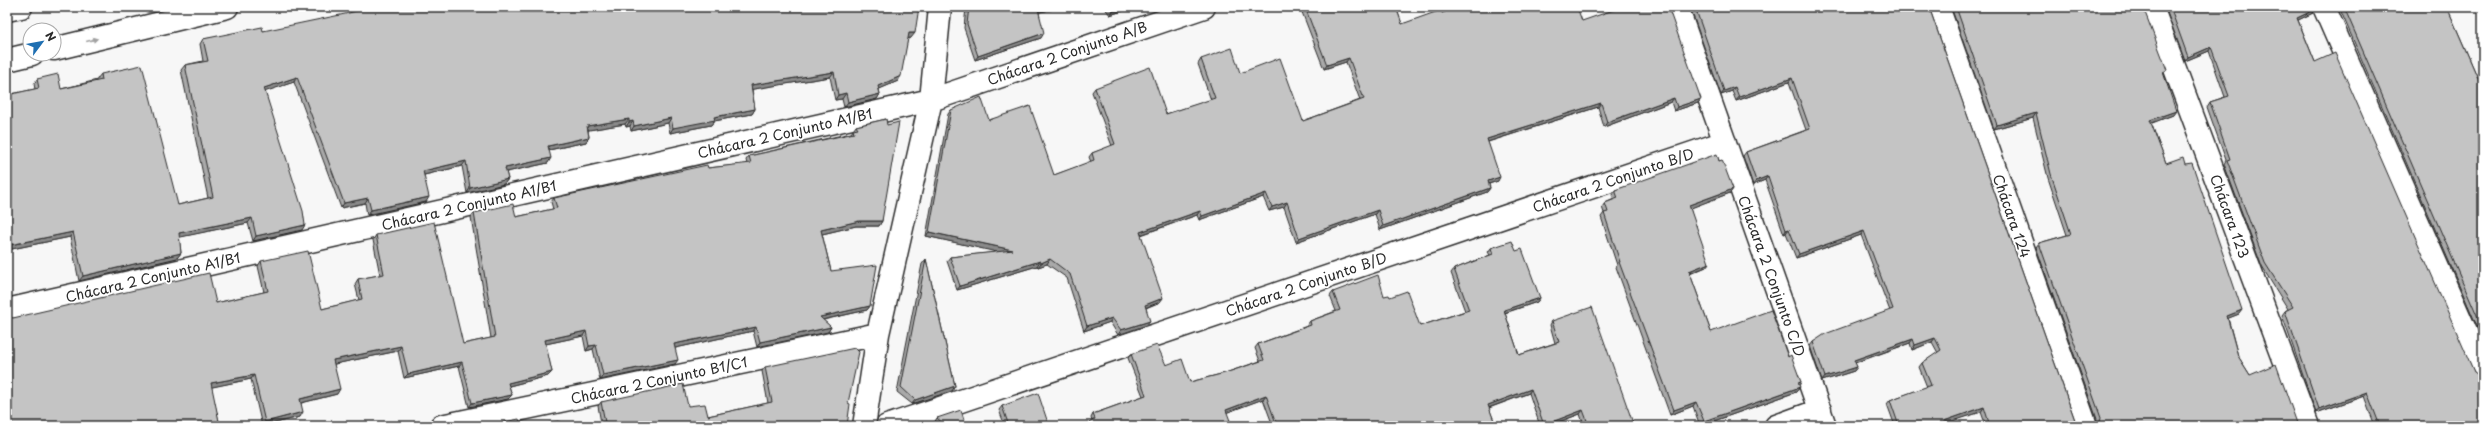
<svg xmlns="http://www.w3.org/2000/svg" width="2490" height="433" viewBox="0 0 2490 433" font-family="'Playpen Sans',sans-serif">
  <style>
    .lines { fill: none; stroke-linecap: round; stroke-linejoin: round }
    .minor-casing { stroke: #2b2b2b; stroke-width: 25 }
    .tertiary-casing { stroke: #2b2b2b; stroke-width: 25 }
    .minor { stroke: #fff; stroke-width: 22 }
    .tertiary { stroke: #fff; stroke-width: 22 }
    .wall { fill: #a9a9a9; stroke: #2b2b2b }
    .shaded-wall { fill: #898989; stroke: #2b2b2b }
    .building { fill: #c4c4c4; stroke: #2b2b2b }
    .oneway { fill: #a0a0a0 }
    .labels { text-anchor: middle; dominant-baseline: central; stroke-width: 3.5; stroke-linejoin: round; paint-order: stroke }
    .street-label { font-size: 14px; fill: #2b2b2b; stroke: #fff }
  </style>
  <rect width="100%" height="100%" fill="#f7f7f7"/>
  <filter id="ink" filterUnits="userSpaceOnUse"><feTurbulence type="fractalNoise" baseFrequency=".025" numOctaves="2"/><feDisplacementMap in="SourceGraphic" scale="8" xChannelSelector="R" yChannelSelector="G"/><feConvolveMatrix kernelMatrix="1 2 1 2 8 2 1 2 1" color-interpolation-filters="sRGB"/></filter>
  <g filter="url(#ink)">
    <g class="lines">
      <g class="minor-casing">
        <path id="minor" d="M1677,7l148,419
          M1938,7l148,419
          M2152,7l156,419
          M2324,7l159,364
          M7,310l924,-210 273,-93
          M441,426l437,-92
          M864,426l14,-92 53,-234 9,-93
          M887,426l838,-284
          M1776,426l44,-16"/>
      </g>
      <g class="tertiary-casing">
        <path id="tertiary" d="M7,10l14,-3
          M54,49l173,-42
          M7,60l25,-6"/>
      </g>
      <use href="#minor" class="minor"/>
      <use href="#tertiary" class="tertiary"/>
    </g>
    <path class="wall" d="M966,7h99l-26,5 2,26 -66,22 -11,-32z
      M1104,7h30l-24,8z
      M1300,7h96l6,17 40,-11 140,8 119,78 -3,4 -24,8 -3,-9 -67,25 -6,-20 -110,35 10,39 -9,3 1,4 -3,4 -107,38 -5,-16 -79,28 -12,-35 -15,4 -6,-14 -64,23 -2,-5 -56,20 19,67 -14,6 1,17 -29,10 -8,-13 -26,9 -17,-53 -20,-14 -9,3 -1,-1 -80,24 -10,-29 3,-4 49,-5 -73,-16 22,-122 3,-4 38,10 65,55 37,-13 -2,-5 3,-4 20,-7 -20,-54 3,-4 71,26 45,-14 -13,-36 3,-5 39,14 63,48 57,-21 -14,-38 -22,7z
      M1690,7h239l148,419h-91l-5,-14 -36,11 1,3h-51l-8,-22 3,-4 37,-13 -8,-20 3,-4 16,-10 -6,-11 -20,8 -2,-7 -55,20 2,4 -3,4 -32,10 -12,-35 3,-4 77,-31 -29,-76 -65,23 -10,-25 -2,1 -19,-54 -12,5 -10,-29 3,-4 60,-22 -17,-48 -53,19 -4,-10 -11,4z
      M1951,7h192l20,67 10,41 -22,8 15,40 73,151 -11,4 10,38 12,19 48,51h-201l1,-4 -62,-175 3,-4 28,-8 -19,-57 -15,-60 -39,11z
      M2165,7h151v2l-3,4 -15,7 17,42 159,310 9,54h-108l-11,-30 -48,17 -34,-98 3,-4 3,-2 -26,-42 -38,-103 2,-4 -19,-53 3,-5 15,-5 -16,-46 -24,10z
      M2339,7h108l36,83v250z
      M263,31l648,7h-3l-10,43 -19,8 1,5 -3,5 -33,8 -2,-8 -7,1 -5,-23 -78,12 3,20 -3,5 -38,7 -3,4 -41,8 -2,-10 -37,8 -1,-5 -4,1 -1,-3 -37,6 1,7 -3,5 -37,8 -1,13 -42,9 2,7 -4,5 -37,9 -5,-27 -38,9 2,27 -59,13 -2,-12 -24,5 -47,-126 -29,9 37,139 -49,11 -5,-18 -69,14 2,16 -4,5 -98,23 -9,-44 -63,13v-155l28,-6 -1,-5 3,-5 24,10 36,-9v-1l4,-5 77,131 30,-7 -27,-128 4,-5 18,-4 -3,-17 3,-5z
      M886,119l-4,102 -3,5h-23l-34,8 9,37 39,35 -3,4 -44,10 8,7 -3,5 -71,15 -4,-16 -78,17v16l-75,16 -7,-31 -7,2 -3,-15 -38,8 7,28 -4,4 -39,10 3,9 -4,4 -39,8 -10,-41 -55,12 -6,-27 -64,13 3,30 -36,9 -1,14 -37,9h-1l-11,-47 -40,8 9,39h-213l6,-108 203,-15 48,-11 -6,-26 3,-5 61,48 37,-9 -4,-16 3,-5 22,-4 -7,-35 3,-5 87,109 28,-6 -20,-121 3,-4 42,4 37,-8 -2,-7 3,-4 154,-30 39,-4 -1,-4 3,-4 102,-23 5,-7z
      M1719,161l14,28 -3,4 -40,15 16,59 -16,7 21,58 77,25 13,25 -2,4 1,1 -4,5 -96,34 -7,-20 -23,9 -54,-148 1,-2 -16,-48 3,-4 -2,-6 3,-4 9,-4 -2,-4 3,-5z
      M1491,248l25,3 24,47 -3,4 -32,11 14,42 36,-12 -5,-18 2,-4 82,105h-50l-4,-12 -32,12h-8l-11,-33 -40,15 7,18h-223l-10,-27 -36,13 -135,9 -1,-3 2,-4 50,-18 -15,-38 3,-4 35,11 24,17 35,-9 35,-12 -5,-13 3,-4 49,-18v-1l3,-4 26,-10 -6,-15 3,-4 57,5 30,29 45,-15 -14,-38 3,-4 36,-14 -2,-3z
      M926,259l29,127 -3,5 -40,13 -15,-12 25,-128z
      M765,367l83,36 -1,23 -246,-3 -3,-17 3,-4 87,4 20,10 60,-13 -6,-32z
      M1002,406l47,20h-44l-6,-16z
      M937,418l29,8h-29l-3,-3z"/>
    <path class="shaded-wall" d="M1047,7h18l-30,6 3,-4z
      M1124,7h10l-24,8 3,-4z
      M2316,9l-3,4 -19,9 3,-4z
      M909,33h6l-4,5 -6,1z
      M1044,33l-3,5 -66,22 3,-4z
      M2211,47l-2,4 -24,10 3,-4z
      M1349,58l-3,4 -22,7 3,-4z
      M834,72l-4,5 -82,13 3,-5z
      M901,76l-3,5 -23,10 3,-5z
      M297,77l-3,5 -33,11 3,-5z
      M1792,78l-3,4 -53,19 3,-4z
      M1735,87l-3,4 -11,4 3,-4z
      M846,93l-4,6 -7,1 3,-5z
      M880,94l-3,5 -33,8 4,-5z
      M1674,98l-3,4 -67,25 3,-5z
      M1701,99l-3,4 -24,8 3,-4z
      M1601,103l-3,4 -114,36 3,-4z
      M755,109l-3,5 -38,7 -3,4 -41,8 3,-5 41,-11z
      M2176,111l-3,4 -26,10 3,-5z
      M2036,113l-3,5 -39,11 3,-4z
      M671,118l-3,5 -37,8 3,-5z
      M629,119l-4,5 -42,7 4,-5z
      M633,121l-3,5 -4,1 3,-5z
      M589,137l-3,5 -42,9 4,-5z
      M551,158l-3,5 -46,10 3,-5z
      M466,161l-4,5 -42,10 3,-5z
      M1768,176l-3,4 -12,5 3,-4z
      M1500,177l-2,4 -13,4 3,-4z
      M508,179l-4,5 -37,9 3,-5z
      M1490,188l-3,4 -107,38 3,-4z
      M1733,189l-3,4 -44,17 3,-5z
      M1266,193l-3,4 -64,23 3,-4z
      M429,197l-3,5 -59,13 4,-5z
      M368,198l-3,5 -24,5 3,-5z
      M1287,202l-3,5 -15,4 3,-4z
      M1378,210l-3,4 -79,28 3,-4z
      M1200,211l-3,4 -60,21 3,-4z
      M252,218l-4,5 -72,15 3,-5z
      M859,221h23l-3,5h-23l-38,9 3,-5z
      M305,225l-3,5 -49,11 3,-5z
      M1789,229l-3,4 -2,1 2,-4z
      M1864,231l-3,4 -65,23 3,-4z
      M73,232l-3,5 -63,13v-1l3,-4z
      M929,232l84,18 -3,5 -84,-19z
      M181,253l-4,5 -98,23 4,-5z
      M1050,259l-3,5 -9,3 3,-4z
      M1040,261l-3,5 -80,24 3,-4z
      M1709,263l-3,4 -21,8 4,-4z
      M1163,298l-3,4 -18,7 3,-4z
      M1540,298l-3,4 -36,12 3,-4z
      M870,306l-3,4 -50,11 3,-4z
      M2242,310l-3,4 -15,6 3,-4z
      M1112,318l-2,4 -26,9 3,-5z
      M1150,321l-3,4 -29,10 3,-5z
      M756,327l-3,4 -82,18 3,-5z
      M831,327l-3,5 -71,15 3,-5z
      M586,331l-3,5 -42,9 4,-5z
      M1935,338l-3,4 -20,8 3,-5z
      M1913,339l-3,4 -59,21 3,-4z
      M596,345l-3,4 -7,2 3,-5z
      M401,346l-3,5 -68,14 3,-5z
      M678,360l-3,4 -75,16 3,-5z
      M462,362l-3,4 -55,12 4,-4z
      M1857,367l-3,4 -32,10 3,-4z
      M552,372l-4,4 -43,11 3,-4z
      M254,375l-3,4 -43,9 3,-5z
      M955,386l-3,5 -40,13 3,-4z
      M1800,387l-4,5 -96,34 4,-5z
      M340,389l-3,5 -40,10 3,-5z
      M1531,389l-2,4 -44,16 3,-4z
      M2367,392l-3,4 -48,17 3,-4z
      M512,395l-4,4 -39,8 3,-4z
      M1266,395l-3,4 -40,15 3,-4z
      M1696,402l-3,4 -23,9 4,-5z
      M1984,407l-3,5 -40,13 3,-4z
      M1583,410l-3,4 -32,12h-5l1,-1z
      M303,412l-3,5 -38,9 3,-4z"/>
    <path class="building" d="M371,7h548l-4,26h-6l-8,43 -23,10 2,8 -32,8 -2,-9 -8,2 -4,-23 -83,13 4,24 -41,8 1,3 -42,8 -2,-10 -37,8 -1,-5 -4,1v-3l-42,7 2,11 -41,9 3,12 -46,10 3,11 -38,9 -4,-27 -43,10 6,26 -58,13 -3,-12 -24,5 -47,-126 -33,11 39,123 2,14 -49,11 -4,-18 -73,15 2,20 -98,23 -10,-44 -63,13 -3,-11v-139l32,-7 -2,-9 21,-5 3,15 41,-9 -1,-6 41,-9 36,140 35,-8 -28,-132 23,-4 -5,-22 59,-12 1,4 82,-17z
      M969,7h78l-9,2 6,24 -66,23 -11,-32z
      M1110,7h14l-11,4z
      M1305,7h91l6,17 39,-14 1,3 16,-6h119l5,14 40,-14h46l33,92 -24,8 -3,-9 -67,24 -6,-19 -114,36 13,38 -12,4 2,7 -107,38 -5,-16 -79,28 -12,-36 -15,5 -6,-14 -64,23 -2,-5 -60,21 23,66 -18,7 5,16 -29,9 -9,-12 -25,8 -17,-52 -20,-15 -9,4 -1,-2 -80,25 -10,-29 63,-7 -84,-18 22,-122 30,-13 8,23 41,-14 24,69 40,-15 -2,-7 23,-9 -20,-56 55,-21 16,47 49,-16 -14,-39 31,-11 8,25 40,-15 23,63 61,-22 -15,-41 -22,7z
      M1695,7h234l148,419h-87l-6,-19 -40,14 2,5h-47l-9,-26 41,-15 -9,-22 19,-13 -6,-12 -20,7 -2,-6 -59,21 3,7 -32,10 -12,-35 12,-8 68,-25 -29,-78 -65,23 -10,-25 -3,1 -18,-54 -12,5 -10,-29 64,-23 -18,-51 -53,19 -4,-10 -11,4z
      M1956,7h187l24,63 -4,2 13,39 -26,9 16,43 17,-6 2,7 7,-1 50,147 -15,6 11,40 12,19 26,-11 22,62h-199l2,-8 -62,-175 32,-9 -20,-60 -15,-61 -39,12z
      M2170,7h146v2l-19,9 18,44 20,-9 139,319 9,6v48h-103l-13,-34 -48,17 -34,-98 8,-4 -28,-44 -38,-103 3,-1 -20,-57 19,-6 -18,-49 -23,10z
      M2344,7h103l36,83v239z
      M886,119l1,6 12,-3 -17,99h-23l-38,9 10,41 46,-6 -7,41 -50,11 11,10 -71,15 -4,-15 -82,17 4,16 -75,15 -7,-30 -7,1 -3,-15 -41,9 7,32 -44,11 4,12 -40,8 -10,-41 -54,12 -7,-28 -68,14 7,29 -40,10 3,13 -38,10 -11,-47 -43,8 9,43h-213v-110l6,2 196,-45 7,30 52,-12 -7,-30 47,-10 14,58 40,-10 -4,-20 26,-5 -8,-39 58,-13 29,122 32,-7 -21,-124 39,-9 3,13 41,-9 -3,-10 153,-33 1,3 43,-5 -2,-7 105,-23 -1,-3 5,-1 -2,-3z
      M1717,154l2,7 3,-1 11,29 -44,16 20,58 -20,8 22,61 60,-22 17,47 3,-2 10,27 -3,1 2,4 -96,34 -8,-19 -22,8 -55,-148h1l-16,-49 4,-1 -3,-9 13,-5 -3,-8z
      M1512,241l4,10 6,-2 18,49 -36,12 15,45 40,-13 -7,-21 40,-14 42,119h-45l-6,-16 -39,15 -13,-36 -43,16 8,21h-219l-11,-31 -40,15 6,16h-148l11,-7 -2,-5 53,-19 -15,-41 26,-9 9,20 16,-6 8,23 35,-9 39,-13 -6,-16 53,-19 -1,-4 30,-11 -7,-18 45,-17 6,21 5,-1 1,2 17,-6 13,35 49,-16 -15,-41 39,-15 -2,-6z
      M926,259l29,127 -40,14 -14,-13z
      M855,348l4,4 -11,51 2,1 -3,22h-260l18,-4 -4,-20 82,-18 5,22 17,-2 3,12 64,-14 -7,-35z
      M1038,393l11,33h-40l-7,-20z
      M961,410l5,16h-22l1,-1 -8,-7z
      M519,419l2,7h-37z
      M559,421l1,5h-24z"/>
    <defs><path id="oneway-solid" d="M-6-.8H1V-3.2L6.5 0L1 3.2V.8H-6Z"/></defs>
    <use class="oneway" href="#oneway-solid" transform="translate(92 40) rotate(-14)"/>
  </g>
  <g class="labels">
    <g class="street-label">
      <text transform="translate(1067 53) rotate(-19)">Chácara 2 Conjunto A/B</text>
      <text transform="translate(785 133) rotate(-13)">Chácara 2 Conjunto A1/B1</text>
      <text transform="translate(1613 180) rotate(-19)">Chácara 2 Conjunto B/D</text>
      <text transform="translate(469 205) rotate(-13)">Chácara 2 Conjunto A1/B1</text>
      <text transform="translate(2012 216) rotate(71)">Chácara 124</text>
      <text transform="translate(2230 216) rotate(70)">Chácara 123</text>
      <text transform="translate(1772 276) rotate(70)">Chácara 2 Conjunto C/D</text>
      <text transform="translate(153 277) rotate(-13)">Chácara 2 Conjunto A1/B1</text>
      <text transform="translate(1306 284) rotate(-19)">Chácara 2 Conjunto B/D</text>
      <text transform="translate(659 380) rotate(-12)">Chácara 2 Conjunto B1/C1</text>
    </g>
  </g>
  <rect width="2490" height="433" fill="none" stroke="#fff" stroke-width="24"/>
  <rect x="12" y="12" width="2466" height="409" fill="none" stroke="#2b2b2b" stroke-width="1.5" filter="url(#ink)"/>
  <g transform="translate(42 42) rotate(58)"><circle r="19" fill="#ffffff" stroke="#aaaaaa"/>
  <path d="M0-3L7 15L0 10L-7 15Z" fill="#1f6fb2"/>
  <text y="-6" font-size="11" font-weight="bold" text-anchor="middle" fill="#2b2b2b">N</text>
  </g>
</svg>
